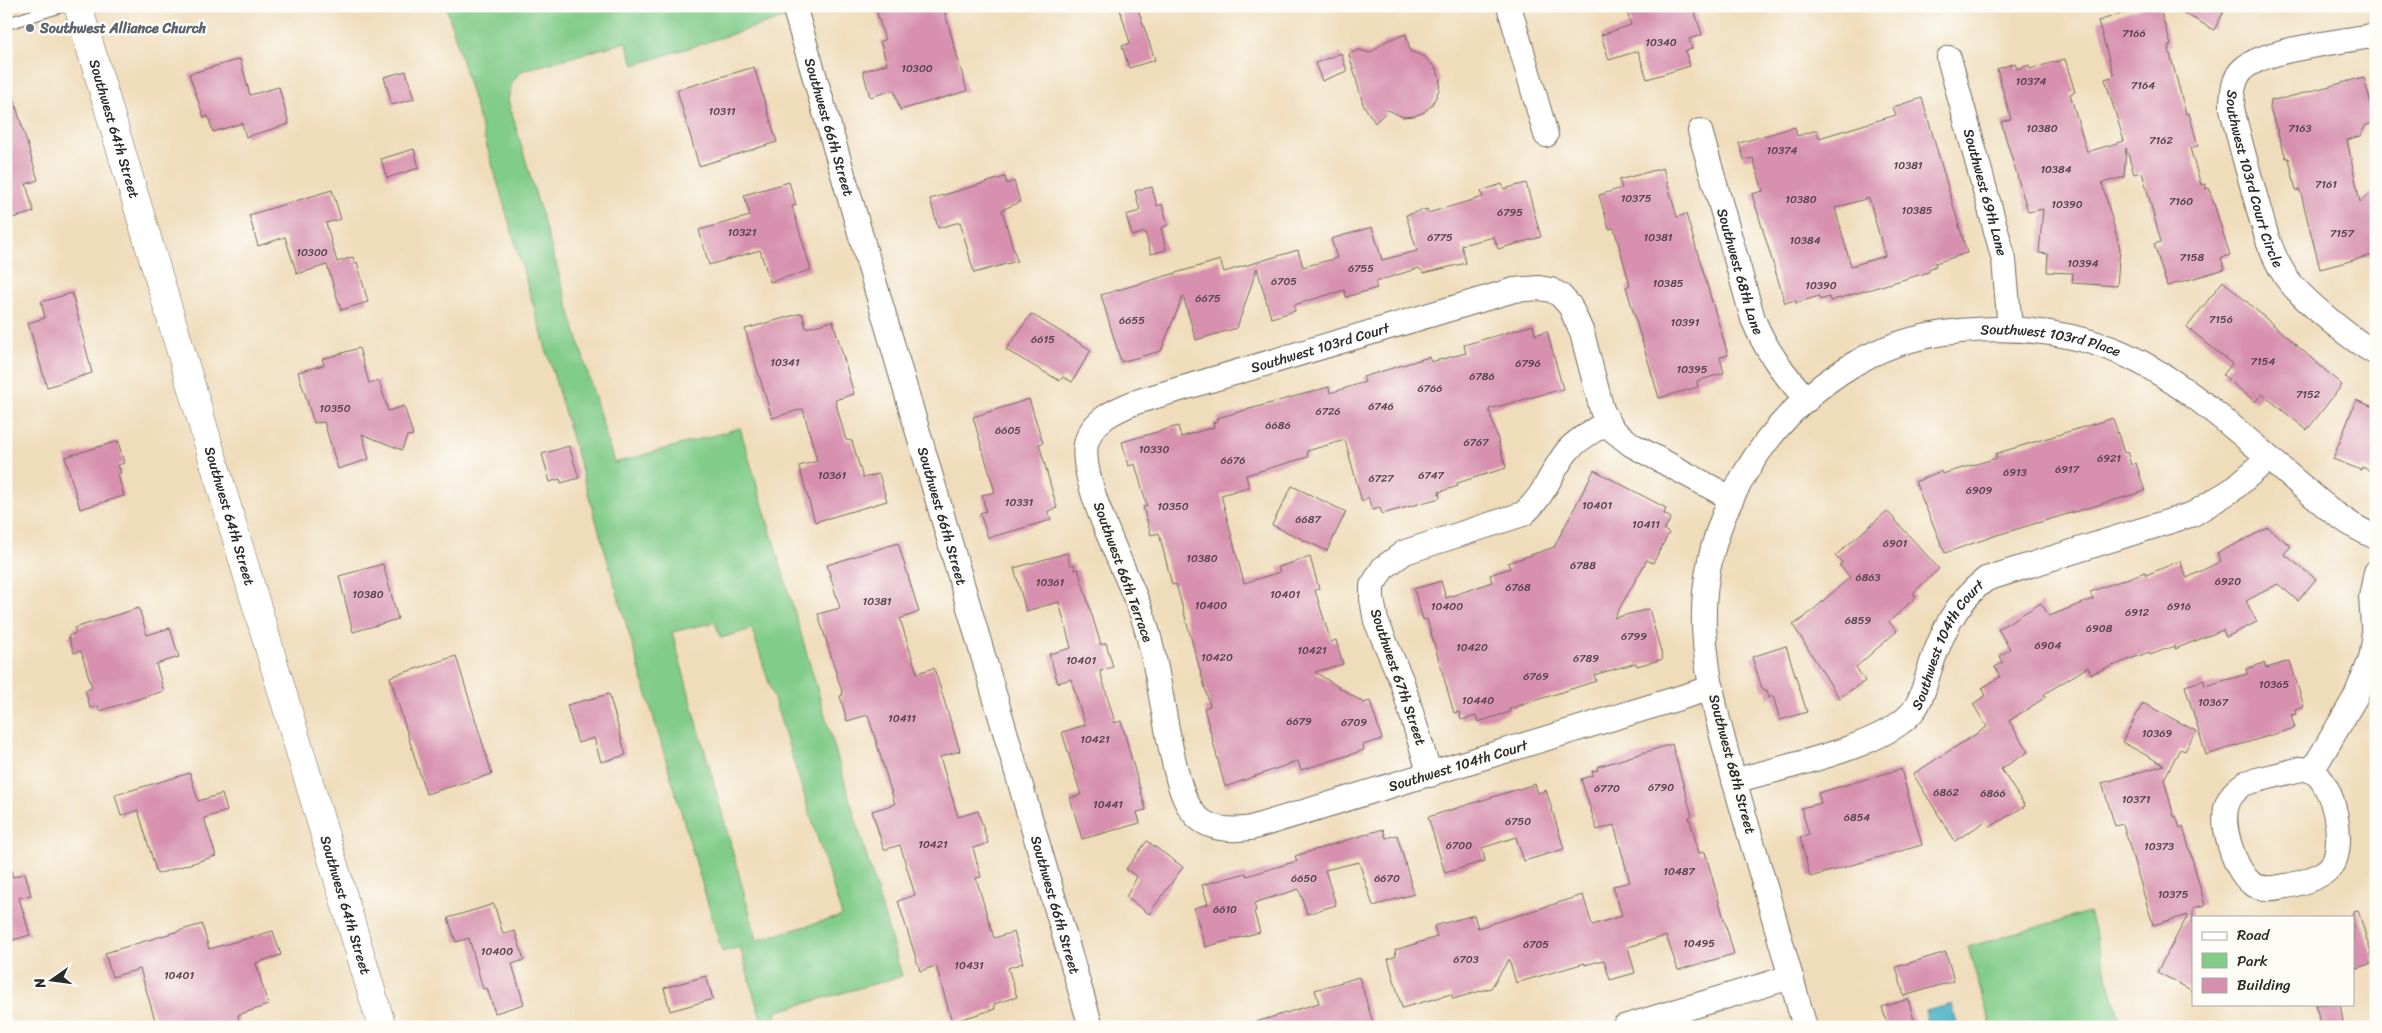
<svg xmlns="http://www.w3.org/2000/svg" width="2382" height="1033" viewBox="0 0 2382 1033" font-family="Sriracha,sans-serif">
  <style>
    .green { fill: #81cc89; stroke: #567c5a; fill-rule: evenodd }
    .water { fill: #40abbf; stroke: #366b75 }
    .building { fill: #d790ae; fill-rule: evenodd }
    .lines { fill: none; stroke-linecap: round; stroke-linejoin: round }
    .service-casing { stroke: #70695d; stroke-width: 13 }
    .minor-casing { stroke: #70695d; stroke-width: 26 }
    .tertiary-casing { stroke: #70695d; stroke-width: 29 }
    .service { stroke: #fff; stroke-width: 11 }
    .minor { stroke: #fff; stroke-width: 24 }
    .tertiary { stroke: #fff; stroke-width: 28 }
    .worship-dot { fill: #6b7280; stroke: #fdfcf7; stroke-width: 2 }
    .labels { text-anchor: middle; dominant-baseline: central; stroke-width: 5; stroke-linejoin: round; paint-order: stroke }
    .number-label { font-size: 11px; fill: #56444c }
    .worship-label { font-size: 14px; font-weight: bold; fill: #5b616d; stroke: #fdfcf7; text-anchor: start }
    .street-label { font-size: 14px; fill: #2b2b2b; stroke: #fdfcf7 }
  </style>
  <rect width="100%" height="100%" fill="#fdfcf7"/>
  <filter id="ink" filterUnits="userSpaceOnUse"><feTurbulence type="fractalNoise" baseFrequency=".02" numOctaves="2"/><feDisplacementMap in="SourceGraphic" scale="10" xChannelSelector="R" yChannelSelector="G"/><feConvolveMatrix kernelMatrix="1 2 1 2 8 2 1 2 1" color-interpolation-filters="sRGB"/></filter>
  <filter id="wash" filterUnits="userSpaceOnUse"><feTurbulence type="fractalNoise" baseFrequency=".0096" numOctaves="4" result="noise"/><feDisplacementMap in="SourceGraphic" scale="20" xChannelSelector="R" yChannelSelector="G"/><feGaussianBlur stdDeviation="1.12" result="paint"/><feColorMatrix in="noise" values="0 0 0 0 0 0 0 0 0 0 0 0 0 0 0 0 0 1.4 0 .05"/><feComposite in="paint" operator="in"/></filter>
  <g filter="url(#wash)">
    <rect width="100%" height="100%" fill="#efdcba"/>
    <path class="green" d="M446,6h164l2,6 21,-6h151l3,11 -153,48 -8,-23 -105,29 -9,12 -4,17 106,363 126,-35 162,548 -127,36 4,15h-16l-23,-80 -18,5zM715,622l6,16 31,-9 90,287 -85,24 -85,-308z
      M2089,912l31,109 -19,6h-110l-23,-80z"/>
    <path class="water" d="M1952,1004l6,23h-29l-4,-16z"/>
    <g id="blocks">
      <path class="building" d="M875,6h68l24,85 -67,19 -6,-20 -24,7 -7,-26 24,-7 -7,-23 5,-1z
        M1119,6h18l18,54 -26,8 -7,-22 8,-3z
        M1625,6h68l9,29 -13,4 3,10 -7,2 5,15 -43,13 -9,-28 -29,9 -8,-25 30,-10z
        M2146,6h13l12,39 -3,1 18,68 3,-1 9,33 -8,2 11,37 4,-1 1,5 3,-1 21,67 -9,3 4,11 -58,17 -13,-42 7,-2 -19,-70 -8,2 -8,-26 -2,29 -22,6 18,65 -3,38 -45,-3 1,-10 -26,-1 1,-18 -9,-1 4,-44 -15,3 -27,-90 10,-3 -14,-50 18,-6 2,6 12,-4 1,4 35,-10 10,33 -5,2 17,58 37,-11 -19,-62 9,-3 -16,-55z
        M2171,6h56l-13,24z
        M1406,34l4,17 15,6 11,12 4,10 -1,11 -7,15 -8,7 -10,4 -11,1 -15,-7 -13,13 -12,-19 -14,-50 10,-4 11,3 16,-12z
        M1341,53l6,18 -25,10 -7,-18z
        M240,59l10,36 29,-8 10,37 -43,13 -4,-14 -29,9 -5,-16 -4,2 -15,-44z
        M754,67l23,75 -78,24 -22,-76z
        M406,71l8,28 -22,6 -8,-28z
        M2364,77l12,45 -10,3 -6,11 -13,4 13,62 16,-13v65l-56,15 -20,-79 -4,1 -7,-33h-3l-16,-49 1,-9 14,-2z
        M6,89h5l27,91 -12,4 8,28 -28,8z
        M1922,98l45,155 -32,10 1,3 -7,3v3l-99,29 -1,-4 -9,3 -1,-4 -23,7 -1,-3 -10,3 -33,-109 11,-3 -10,-33 -9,2 -5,-17 56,-16 2,9 20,-6 2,8 77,-23 -3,-8zM1869,198l16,58 -34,10 -16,-58z
        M414,149l5,19 -32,10 -6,-19z
        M1663,168l14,49 9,-3 42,141 -8,2 4,16 -27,8 1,6 -39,11 -33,-111 4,-2 -16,-57 -5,1 -10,-34 23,-7 -3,-8z
        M1005,177l2,7 7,-3 6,21 -18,8 15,51 -43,12 -14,-51 -22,6 -8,-29z
        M789,182l7,23 -4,1 19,64 -41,12 -10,-32 -51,15 -10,-35 51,-14 -6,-21z
        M1526,183l15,54 -43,12 -4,-12 -33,8 5,18 -42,10 -5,-5 -44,14 2,6 -31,9 -2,-7 -50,15 1,6 -24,7 -14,-50 -20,60 -41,12 -13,-44 -22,55 -40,11 -20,-67 119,-35 4,12 74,-22 5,17 34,-9 -6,-19 41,-12 10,33 35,-9 -11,-36 21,-6 1,4 55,-16 -2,-6 21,-7 2,5z
        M1152,187l5,19 5,-2 6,21 -7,3 5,22 -15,4 -6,-22 -13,4 -6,-21 14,-4 -5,-20z
        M332,190l9,29 -15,4 11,39 16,-5 2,6 2,-1 11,40 -27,8 -14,-45 -30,9 -12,-37 -27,9 -9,-31z
        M2223,281l119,104 -35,45 -45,-36 -7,8 -32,-27 9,-11 -45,-37z
        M72,293l20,80 -45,14 -19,-64 17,-5 -4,-16z
        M802,313l4,15 27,-7 21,73 -19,6 11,40 6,1 11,37 16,-4 8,27 -72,21 -16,-56 18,-5 -14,-52 -31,9 -27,-89z
        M1031,314l60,36 -19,32 -9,-5 -3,4 -54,-31z
        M1533,325l2,10 12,-4 16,58 -74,20 17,59 -49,15 1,3 -19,6 1,6 -58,16 -2,-6 -8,2 -4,-13 -6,5 -17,-62 -38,11 1,6 -62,18 3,12 -28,8 23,88 36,-11 -2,-5 32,-10 9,32 -4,1 16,52 5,-2 7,24 -28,8 49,31 6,-2 12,38 -19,6 1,5 -30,10 -33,10 -3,-9 -73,26 -21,-79 6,-2 -34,-122 -4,1 -13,-52 -8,2 -8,-28 4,-1 -12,-42 -6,2 -7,-24 56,-16 3,11 33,-10 -1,-4 5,-2 -1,-3 112,-31 1,6 35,-11 -2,-5 66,-20 2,5 35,-9 -2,-8z
        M359,348l10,35 10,-3 9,31 16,-5 9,29 -6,1 -5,14 -40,-16 7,25 -31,10 -14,-47 -10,1 -16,-51 26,-7 -2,-6z
        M1029,399l14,44 -4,1 18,64 -9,3 3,9 -63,18 -8,-25 6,-2 -4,-16 13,-3 -22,-75z
        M2356,400l20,8v65l-14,-6 -1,3 -28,-11z
        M2113,418l11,35 3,-1 4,13 5,-2 9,28 -148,44 -52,18 -30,-71 26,-11 1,3 55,-16 -2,-4z
        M118,441l6,22 -6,2 3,8 -3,1 6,22 -44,13 -15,-52z
        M569,446l10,32 -18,5 -1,-4 -10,3 -8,-28z
        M1594,470l72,38 -2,6 7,4 -7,12 5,3 -16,30 -6,-3 -33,58 35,-9 14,50 -26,7 -1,-3 -42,12 2,6 -87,28 1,3 -32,10 -2,-6 -15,4 -2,-8 -5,1 -27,-94 -4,1 -9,-31 27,-8 5,17 46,-16 -2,-7 20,-7 -2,-5 46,-16z
        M1292,486l54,26 -19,39 -55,-26z
        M1887,511l52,58 -26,24 3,4 -27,25 8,9 -41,36 9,14 -26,17 -46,-73 12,-8 45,-40 -11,-12 3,-2 -7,-7z
        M2268,528l23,18 -7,8 32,25 -18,22 -20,-17 -32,17 11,21 -31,15 -3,-7 -48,19 -1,-3 -24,9 -1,-3 -58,22 -3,-7 -44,27 2,3 -37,24 19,31 -27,17 24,37 -35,21 -4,-6 -31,20 -42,-67 74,-47 -14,-23 13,-9 -4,-7 18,-11 -5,-10 8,-5 -3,-6 10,-7 -12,-20 43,-26 8,13 44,-17 -3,-7 55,-20 1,3 34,-14 7,17 34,-17 -4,-8z
        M898,543l21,69 -19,7 17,54 17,-5 26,83 -20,6 18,60 20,-6 10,32 -15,5 8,29 -5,1 18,60 20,-6 9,31 -15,5 9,29 -23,7 1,5 -43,13 -16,-56 -16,5 -22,-70 17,-6 -15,-50 -16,5 -12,-39 23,-7 -27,-89 -21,6 -7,-25 3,-1 -25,-81 22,-6 -13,-43z
        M1067,553l3,12 4,-1 1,6 3,-1 23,76 5,-2 7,24 -13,4 15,52 6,-2 25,89 -9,2 3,11 -58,16 -12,-41 11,-3 -19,-63 23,-7 -14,-46 -13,4 -9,-29 22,-6 -12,-46 -33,9 -12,-43z
        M383,564l15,55 -45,13 -14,-56z
        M139,608l8,27 23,-7 9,29 -23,7 8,27 -65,20 -1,-5 -8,2 -5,-18 7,-2 -11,-37 -7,2 -6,-17 8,-3 -2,-5z
        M1786,646l21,66 -27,8 -7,-24 -4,2 -2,-8 -4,1 -11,-34z
        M456,656l36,118 -66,20 -36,-117z
        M2290,661l14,46 -9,3 1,4 -5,1 4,13 -89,27 -21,-69 19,-6 1,6 42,-12 -1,-5 18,-6 2,5z
        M609,694l17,61 -25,7 -7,-24 -16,5 -11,-38z
        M2143,703l53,28 -11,20 -5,-2 -16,30 10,38 2,-1 4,12 3,-2 22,79 -12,3v83l-36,-19 31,-57 -35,10 -30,-101 -8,2 -13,-43 62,-18 -42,-23z
        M1672,744l20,72 -3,1 10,36 6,-1 29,102 -56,16 -12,-34 -38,11 7,26 -25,7 -6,-20 -19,5v-2l-69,20 -7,-24 -18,29 -38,11 -2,-5 -49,14 -14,-49 8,-3 -1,-6 42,-13 -3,-11 40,-11 4,13 105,-33 9,30 30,-9 -9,-30 17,-4 -16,-57 -17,5 -16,-51 12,-4 -1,-4 6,-1 -1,-3z
        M1901,769l21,76 -112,32 -10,-40 9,-3 -8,-26 20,-5 -3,-10z
        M190,773l8,28 24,-7 5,17 -23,7 12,38 -59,18 -19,-64 -17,6 -6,-21z
        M1535,784l3,9 8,-3 18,59 -40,12 -8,-24 -34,11 3,13 -40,12 -17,-56z
        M1383,829l3,9 11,-3 17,59 -41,12 -14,-44 -34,8 11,35 -29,9 -8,-25 -45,14 2,8 -2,1 6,20 -55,15 -11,-39 14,-4 -6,-19 44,-12 1,3 50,-15 -2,-5z
        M1147,841l36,26 -34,47 -23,-17 11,-20 -11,-8z
        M11,871l2,6 12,-4 6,22 -12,3 11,37 -24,7v-70z
        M494,904l9,30 12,-3 9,29 -12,4 12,40 -29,9 -8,-25 -4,1 -14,-51 -13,4 -8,-24z
        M2358,910l16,53 -21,6v-58z
        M202,924l7,25 64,-18 8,24 -25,8 12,42 -30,10 2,12h-83l-17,-58 -28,8 -7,-24z
        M1946,952l8,29 -50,15 -8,-29z
        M706,976l7,23 -43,12 -6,-23z
        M1359,977l14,46 -13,4h-103l-1,-5 63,-19 -4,-13z
        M1908,999l8,28h-28l-6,-20z
        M2315,1004h25l4,23h-22z"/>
    </g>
  </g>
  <g filter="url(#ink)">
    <use href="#blocks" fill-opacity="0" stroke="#70695d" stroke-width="1"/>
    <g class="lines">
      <g class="service-casing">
        <path id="service" d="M6,24l57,-18"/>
      </g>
      <g class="minor-casing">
        <g id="minor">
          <path id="s1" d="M794,6l297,1021"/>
          <path d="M1509,6l37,129"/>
          <path id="s2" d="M2376,35c-33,7 -107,13 -132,33 -11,9 -12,26 -12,40 6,28 14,56 22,84 8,29 15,60 32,85 15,22 67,64 90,76"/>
          <path id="s3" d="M1949,58l55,202 6,69"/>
          <path id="s4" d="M1700,131l53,188c13,32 31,55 54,81"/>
          <path id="s5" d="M1712,688l-461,140c-20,3 -46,2 -59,-17 -11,-15 -15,-36 -19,-53 -11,-47 -15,-95 -30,-141 -14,-41 -64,-133 -57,-173 5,-23 29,-34 50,-42l378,-112 25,-2 12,2 9,5 10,11 12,27 20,77 11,20 19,15 99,53"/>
          <path d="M2301,769c3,0 8,1 11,2 22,12 34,74 20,94 -9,13 -37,20 -52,22 -9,2 -21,2 -29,-4 -17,-14 -32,-60 -23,-81 3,-8 10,-14 17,-19z"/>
          <path d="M2312,771l43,-73 16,-39 3,-18 -3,-44 5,-25"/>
          <path d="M1430,775l-28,-93 -26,-61 -4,-22v-13l11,-18 22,-16 118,-38c22,-18 28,-43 45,-64 11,-12 25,-19 39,-28"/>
          <path id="s6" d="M1734,781c45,-13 152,-34 180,-71 8,-11 11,-26 15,-39 12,-36 25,-68 57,-92l207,-65 39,-24 37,-32"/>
          <path d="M1624,1027l167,-50"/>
          <path id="s7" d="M1805,1027c-19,-66 -37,-132 -57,-198 -18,-65 -41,-133 -44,-201 -4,-107 59,-210 150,-264 71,-43 182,-44 258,-15 62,24 127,83 178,127 26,22 53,48 86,61"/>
        </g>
      </g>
      <g class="tertiary-casing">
        <g id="tertiary">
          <path id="s8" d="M78,6l304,1021"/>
        </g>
      </g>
      <use href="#service" class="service"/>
      <use href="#minor" class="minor"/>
      <use href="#tertiary" class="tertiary"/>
    </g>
  </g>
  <circle class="worship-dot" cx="30" cy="28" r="5"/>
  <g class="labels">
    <g class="number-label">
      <text x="2134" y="33">7166</text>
      <text x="1661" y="42">10340</text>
      <text x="917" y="68">10300</text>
      <text x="2031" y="81">10374</text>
      <text x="2143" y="85">7164</text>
      <text x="722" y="111">10311</text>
      <text x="2042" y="128">10380</text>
      <text x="2300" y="128">7163</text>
      <text x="2161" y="140">7162</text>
      <text x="1782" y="150">10374</text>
      <text x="1908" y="165">10381</text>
      <text x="2056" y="169">10384</text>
      <text x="2326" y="184">7161</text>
      <text x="1636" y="198">10375</text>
      <text x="1801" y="199">10380</text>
      <text x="2181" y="201">7160</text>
      <text x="2067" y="204">10390</text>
      <text x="1917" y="210">10385</text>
      <text x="1510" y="212">6795</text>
      <text x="742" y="232">10321</text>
      <text x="2342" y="233">7157</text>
      <text x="1440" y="237">6775</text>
      <text x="1658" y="237">10381</text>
      <text x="1805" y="240">10384</text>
      <text x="312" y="252">10300</text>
      <text x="2192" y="257">7158</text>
      <text x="2083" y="263">10394</text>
      <text x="1361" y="268">6755</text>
      <text x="1284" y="281">6705</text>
      <text x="1668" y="283">10385</text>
      <text x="1821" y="285">10390</text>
      <text x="1208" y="298">6675</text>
      <text x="2221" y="319">7156</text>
      <text x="1132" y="320">6655</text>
      <text x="1685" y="322">10391</text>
      <text x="1043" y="339">6615</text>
      <text x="2263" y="361">7154</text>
      <text x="785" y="362">10341</text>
      <text x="1528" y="363">6796</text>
      <text x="1692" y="369">10395</text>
      <text x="1482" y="376">6786</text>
      <text x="1430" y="388">6766</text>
      <text x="2308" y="394">7152</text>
      <text x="1381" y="406">6746</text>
      <text x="335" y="408">10350</text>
      <text x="1328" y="411">6726</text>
      <text x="1278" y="425">6686</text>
      <text x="1008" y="430">6605</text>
      <text x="1476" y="442">6767</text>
      <text x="1154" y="449">10330</text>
      <text x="2109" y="458">6921</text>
      <text x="1233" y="460">6676</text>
      <text x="2067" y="469">6917</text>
      <text x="2015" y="472">6913</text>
      <text x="832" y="475">10361</text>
      <text x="1431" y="475">6747</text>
      <text x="1381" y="478">6727</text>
      <text x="1979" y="490">6909</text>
      <text x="1019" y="502">10331</text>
      <text x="1597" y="505">10401</text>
      <text x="1173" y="506">10350</text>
      <text x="1308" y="519">6687</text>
      <text x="1646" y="524">10411</text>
      <text x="1895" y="543">6901</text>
      <text x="1202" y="558">10380</text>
      <text x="1583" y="565">6788</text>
      <text x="1868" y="577">6863</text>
      <text x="2228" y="581">6920</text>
      <text x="1050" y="582">10361</text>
      <text x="1518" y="587">6768</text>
      <text x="368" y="594">10380</text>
      <text x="1285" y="594">10401</text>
      <text x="877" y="601">10381</text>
      <text x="1211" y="605">10400</text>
      <text x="1447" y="606">10400</text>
      <text x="2179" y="606">6916</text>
      <text x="2137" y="612">6912</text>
      <text x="1858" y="620">6859</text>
      <text x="2099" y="628">6908</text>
      <text x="1634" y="636">6799</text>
      <text x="2048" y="645">6904</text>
      <text x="1472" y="647">10420</text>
      <text x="1312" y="650">10421</text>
      <text x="1217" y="657">10420</text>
      <text x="1586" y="658">6789</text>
      <text x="1081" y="660">10401</text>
      <text x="1536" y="676">6769</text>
      <text x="2274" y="684">10365</text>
      <text x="1478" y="700">10440</text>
      <text x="2213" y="702">10367</text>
      <text x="902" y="718">10411</text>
      <text x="1299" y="721">6679</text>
      <text x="1354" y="722">6709</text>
      <text x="2157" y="733">10369</text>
      <text x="1095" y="739">10421</text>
      <text x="1661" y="787">6790</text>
      <text x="1607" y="788">6770</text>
      <text x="1946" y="792">6862</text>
      <text x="1993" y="793">6866</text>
      <text x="2136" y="799">10371</text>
      <text x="1108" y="804">10441</text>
      <text x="1857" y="817">6854</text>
      <text x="1518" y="821">6750</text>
      <text x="933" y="844">10421</text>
      <text x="1459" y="845">6700</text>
      <text x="2159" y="846">10373</text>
      <text x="1679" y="871">10487</text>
      <text x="1304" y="878">6650</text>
      <text x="1387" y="878">6670</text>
      <text x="2173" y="894">10375</text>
      <text x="1225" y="909">6610</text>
      <text x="1699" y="943">10495</text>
      <text x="1536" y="944">6705</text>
      <text x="497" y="951">10400</text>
      <text x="1466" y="959">6703</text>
      <text x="969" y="965">10431</text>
      <text x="179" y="975">10401</text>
    </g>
    <g class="worship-label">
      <text x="40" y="28">Southwest Alliance Church</text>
    </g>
    <g class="street-label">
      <text stroke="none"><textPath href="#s1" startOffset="126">Southwest 66th Street</textPath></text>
      <text stroke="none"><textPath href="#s8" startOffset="128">Southwest 64th Street</textPath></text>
      <text stroke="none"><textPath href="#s2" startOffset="254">Southwest 103rd Court Circle</textPath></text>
      <text stroke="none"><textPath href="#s3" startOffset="139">Southwest 69th Lane</textPath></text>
      <text stroke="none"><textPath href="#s4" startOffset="146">Southwest 68th Lane</textPath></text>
      <text stroke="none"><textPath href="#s7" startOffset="934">Southwest 103rd Place</textPath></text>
      <text stroke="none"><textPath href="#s5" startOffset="1191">Southwest 103rd Court</textPath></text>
      <text stroke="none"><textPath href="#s8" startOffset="532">Southwest 64th Street</textPath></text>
      <text stroke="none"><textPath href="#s1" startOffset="531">Southwest 66th Street</textPath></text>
      <text transform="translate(1123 572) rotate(70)">Southwest 66th Terrace</text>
      <text stroke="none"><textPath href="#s6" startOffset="270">Southwest 104th Court</textPath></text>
      <text transform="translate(1398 677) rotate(71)">Southwest 67th Street</text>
      <text transform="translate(1732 764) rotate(75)">Southwest 68th Street</text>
      <text transform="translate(1458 766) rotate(-17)">Southwest 104th Court</text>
      <text stroke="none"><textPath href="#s8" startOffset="938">Southwest 64th Street</textPath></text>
      <text stroke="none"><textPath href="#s1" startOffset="936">Southwest 66th Street</textPath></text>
    </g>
  </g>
  <rect width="2382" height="1033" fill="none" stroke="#fdfcf7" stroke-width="25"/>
  <rect x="2192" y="916" width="162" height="90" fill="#fdfcf7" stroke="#a9a8a5"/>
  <rect x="2202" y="932" width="25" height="8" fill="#ffffff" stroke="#a9a8a5"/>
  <text x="2237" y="940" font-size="15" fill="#2b2b2b">Road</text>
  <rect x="2202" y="953" width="25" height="15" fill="#81cc89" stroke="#a9a8a5"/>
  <text x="2237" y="966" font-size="15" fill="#2b2b2b">Park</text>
  <rect x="2202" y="978" width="25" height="15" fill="#d790ae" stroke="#a9a8a5"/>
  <text x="2237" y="990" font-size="15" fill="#2b2b2b">Building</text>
  <g transform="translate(52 980) rotate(256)" stroke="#fdfcf7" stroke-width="4" paint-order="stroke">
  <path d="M0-4L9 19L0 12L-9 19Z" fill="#2b2b2b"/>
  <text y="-8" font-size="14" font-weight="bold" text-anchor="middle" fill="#2b2b2b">N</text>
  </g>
</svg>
